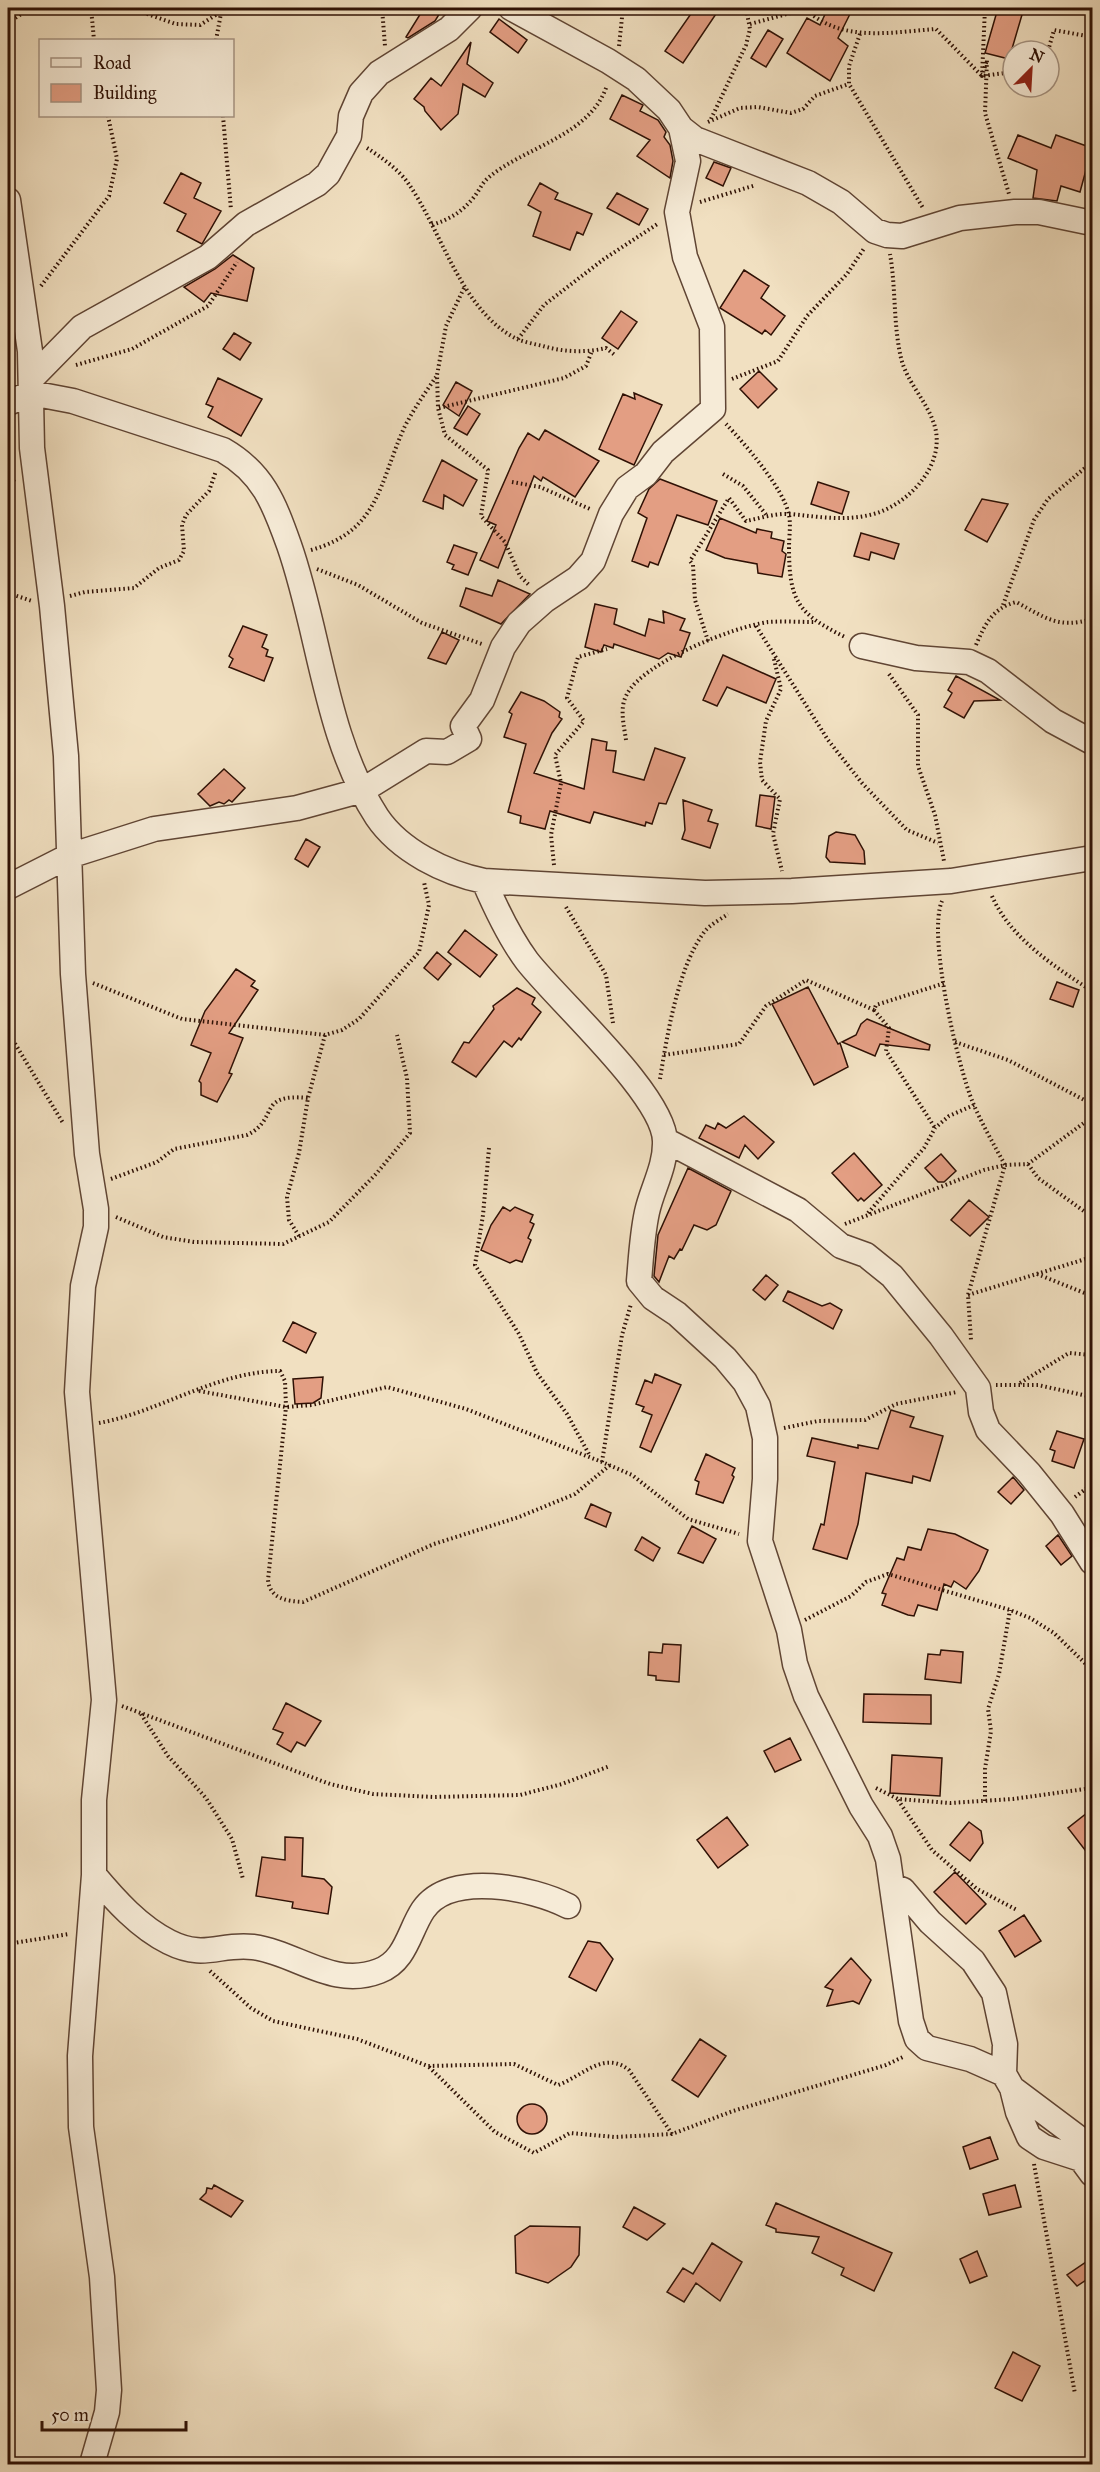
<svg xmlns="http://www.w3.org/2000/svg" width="1100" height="2472" viewBox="0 0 1100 2472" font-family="'IM FELL Great Primer',serif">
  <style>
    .building { fill: #e39e83; stroke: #2f1105; stroke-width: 1.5 }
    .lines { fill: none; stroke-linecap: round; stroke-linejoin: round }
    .minor-casing { stroke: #604534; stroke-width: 27 }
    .path { stroke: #2f1105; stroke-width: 4; stroke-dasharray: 1.5 3; stroke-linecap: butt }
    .minor { stroke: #f6ebd7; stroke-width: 24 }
  </style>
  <rect width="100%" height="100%" fill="#f1e0c1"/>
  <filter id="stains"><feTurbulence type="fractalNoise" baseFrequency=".00333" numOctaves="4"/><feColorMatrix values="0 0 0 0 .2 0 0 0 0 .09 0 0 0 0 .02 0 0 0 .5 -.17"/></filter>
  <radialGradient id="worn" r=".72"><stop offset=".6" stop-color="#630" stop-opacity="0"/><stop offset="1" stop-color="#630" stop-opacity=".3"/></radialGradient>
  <path class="building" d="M424,8h19l-8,13 -27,17 -2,-1z
    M695,8h25l-37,55 -18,-12z
    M828,8h25l-15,30 10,8 -18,35 -43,-28 20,-35 13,7z
    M998,8h26l-15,51 -24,-6z
    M499,19l28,21 -9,13 -28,-21z
    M768,30l15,9 -17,28 -15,-9z
    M471,42l-4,22 26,19 -8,14 -22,-13 -5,30 -17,16 -16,-19 -1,-4 -10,-8 17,-21 10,8z
    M622,95l21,10 -3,6 18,9 8,12 -2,5 6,8 3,16 -3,17 -33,-22 13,-16 -40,-21z
    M1018,135l33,13 5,-13 36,13 -12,44 -19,-6 -4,15 -24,-3 4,-28 -29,-12z
    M714,162l17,6 -8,18 -17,-8z
    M181,173l20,10 -7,15 27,13 -19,33 -25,-13 9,-17 -22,-11z
    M540,183l18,10 -3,6 37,15 -9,21 -6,-3 -7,18 -37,-14 8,-24 -13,-7z
    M617,193l31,16 -9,16 -32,-17z
    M233,255l21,13 -7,33 -36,-8 -7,9 -20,-15 31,-18z
    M744,270l25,16 -8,12 24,18 -14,19 -6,-5 -3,4 -42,-26z
    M621,311l16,11 -19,27 -16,-11z
    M234,333l17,10 -11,17 -17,-11z
    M759,371l18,18 -19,19 -18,-19z
    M218,378l44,21 -21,37 -33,-19 5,-10 -7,-3z
    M456,382l16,9 -13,25 -16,-11z
    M634,393l28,12 -28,60 -35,-16 24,-55 12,5z
    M468,406l12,8 -13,21 -13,-7z
    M545,430l54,31 -24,36 -32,-20 -2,4 -7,-5 -36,92 -18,-8 16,-35 -9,-4 32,-73 9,-15 11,7z
    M442,460l35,20 -14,26 -19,-11 -1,14 -20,-8z
    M660,479l57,22 -9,24 -31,-10 -19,50 -8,-3 -2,5 -16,-6 15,-43 -9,-5 11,-24z
    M818,482l31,10 -7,22 -31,-10z
    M982,499l26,5 -21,38 -22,-12z
    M720,518l36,15 1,-4 15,3 -1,6 13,3 -2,10 4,3 -4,23 -24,-4 -1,-9 -32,-6 -19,-8z
    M861,533l38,11 -5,15 -23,-7 -2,8 -15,-4z
    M454,545l23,8 -9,22 -16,-6 2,-4 -7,-3z
    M498,580l32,14 -29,30 -41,-18 6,-18 26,8z
    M595,604l22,5 -3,15 31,12 4,-17 15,4 -1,-12 22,8 -5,11 10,3 -9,24 -13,-4 -9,6 -45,-15 -1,4 -9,-3 -3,7 -16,-5z
    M243,626l24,9 -5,12 6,3 -2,6 7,2 -9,23 -35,-14 4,-8 -4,-3z
    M442,632l17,8 -13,24 -18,-6z
    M723,655l53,24 -10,24 -39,-16 -10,19 -14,-6z
    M956,676l44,24 -26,1 -10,17 -20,-11 8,-14 -4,-3z
    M521,692l23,9 16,11 -1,5 3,2 -10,14 -18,40 50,16 8,-50 15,3 -1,8 10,1 -3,21 31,8 11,-32 30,10 -19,46 -7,-1 -7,21 -6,-2 -1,4 -51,-14 -4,11 -40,-12 -5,18 -25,-6 1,-7 -13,-4 18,-68 -22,-7 8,-23 -3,-2z
    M224,769l21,19 -13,14 -3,-2 -5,4 -5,-2 -9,4 -12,-12z
    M760,795l15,2 -4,32 -15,-3z
    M683,800l29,10 -4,11 10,3 -8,24 -28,-9 3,-9z
    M836,832l19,3 9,16 1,13 -35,-2 -4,-5 3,-21z
    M306,839l14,8 -12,20 -13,-8z
    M465,930l32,25 -17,22 -32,-25z
    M437,952l14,12 -13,16 -14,-12z
    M236,969l19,12 -4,5 7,4 -29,43 14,5 -14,35 3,1 -15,28 -16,-7v-12l-2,-2 12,-28 -20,-8 14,-34z
    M1057,982l22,8 -6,17 -23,-8z
    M808,987l30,57 2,-1 8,24 -34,18 -42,-81z
    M517,988l18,10 -3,6 9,8 -20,28 -2,-2 -7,9 -8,-6 -28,36 -24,-15 12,-20 5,1 25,-34 -1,-3z
    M867,1019l63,26 -1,5 -49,-6 -5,12 -33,-14 14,-7 5,-11z
    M744,1116l30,26 -16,17 -13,-14 -6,13 -40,-20 7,-13 9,4 3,-6 8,5z
    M854,1153l28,32 -18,16 -3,-3 -3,3 -26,-28z
    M941,1154l15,17 -12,11h-6l-13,-14z
    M688,1168l43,23 -15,34 -9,5 -13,-5 -12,25 -2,-1 -6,10 -5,-3 -10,26 -5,-6 4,-41z
    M969,1200l20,17 -19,19 -19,-16z
    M503,1207l7,4 5,-4 18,8 -3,7 4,2 -6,14 3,2 -9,22 -6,-2 -6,3 -29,-13 10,-25z
    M766,1275l12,10 -13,15 -12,-10z
    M788,1291l34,15 8,-3 12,7 -9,19 -50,-28z
    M293,1322l23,11 -10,20 -23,-12z
    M655,1374l26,11 -30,67 -11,-5 12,-32 -10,-4 2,-4 -8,-3 9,-24 7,3z
    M323,1377l-2,21 -8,5 -18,1 -2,-25z
    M891,1410l23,7 -4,10 33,9 -13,45 -17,-5 -1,7 -46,-10 -8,51 -11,35 -34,-10 8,-25 3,1 11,-63 -28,-6 5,-18 46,10v-3l20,4z
    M1057,1431l27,8 -10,29 -22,-7 3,-10 -5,-2z
    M706,1454l29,14 -3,7 2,2 -11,26 -27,-9 3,-12 -4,-2z
    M1013,1477l11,13 -13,14 -13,-12z
    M591,1504l20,9 -5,14 -21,-9z
    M692,1526l24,13 -13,24 -25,-10z
    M928,1529l27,5 33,16 -9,21 -13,18 -12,-8 -3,6 -7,-3 -7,26 -19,-5 -4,11 -6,-1 -26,-10 4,-11 -4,-1 15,-35 7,2 4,-13 13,3z
    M1058,1535l14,21 -11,9 -15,-19z
    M642,1537l18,11 -7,13 -18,-11z
    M663,1644l18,1 -2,37 -23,-2v-4l-8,-1 1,-23 13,1z
    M941,1650l22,2 -2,31 -36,-4 3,-25 12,1z
    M864,1694l67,1v29l-68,-2z
    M286,1703l35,18 -16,25 -8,-4 -6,10 -14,-8 6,-11 -10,-4z
    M790,1738l11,22 -26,12 -11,-21z
    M892,1755l50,3 -2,38 -50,-3z
    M1092,1809v50l-24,-31z
    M727,1817l21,28 -30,23 -21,-28z
    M969,1822l12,9 2,12 -13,18 -20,-16z
    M285,1837l18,1 -1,38 22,3 8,8 -4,27 -36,-6 1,-6 -37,-6 6,-39 23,3z
    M955,1872l31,32 -20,20 -32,-32z
    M1024,1915l17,26 -26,16 -16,-26z
    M588,1941l12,2 13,16 -17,32 -27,-14z
    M851,1958l20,22 -12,24 -6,-3 -26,5 6,-16 -8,-3z
    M700,2039l26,17 -28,41 -26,-17z
    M517 2119a15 15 0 1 1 30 0a15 15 0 1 1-30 0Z
    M990,2137l8,22 -28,10 -7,-22z
    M214,2185l29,16 -12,16 -31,-18 6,-6 1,-5 5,1z
    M1015,2185l6,22 -32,8 -6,-21z
    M776,2203l116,50 -18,38 -33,-16 3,-7 -32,-15 7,-16 -43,-5v-3l-10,-4z
    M634,2207l31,17 -18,16 -24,-13z
    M530,2226l50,1 -1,28 -8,12 -23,16 -32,-10 -1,-37z
    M712,2243l30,19 -22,39 -24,-18 -12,19 -17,-10 16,-24 10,6z
    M977,2251l10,25 -17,7 -10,-24z
    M1092,2258v18l-15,10 -10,-11z
    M1013,2352l27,14 -18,35 -27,-13z"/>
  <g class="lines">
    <g class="minor-casing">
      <path id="minor" d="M511,8l97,53 28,18 33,31 12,18 14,11 113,44 33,19 34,29 12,4 15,1 58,-18 55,-6h24l53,11
        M8,200l22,151 2,97 20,158 14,150 7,218 14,180 9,55v18l-13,59 -6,106 27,308 -10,100v75l-14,181 1,71 21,150 7,113 -2,22 -15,52
        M31,379l51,-52 126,-70 38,-33 71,-40 11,-10 21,-38 2,-20 10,-23 18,-20 70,-44 21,-21
        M8,403l23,-10 42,8 150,49c40,23 51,53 66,95 31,88 36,192 88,272 23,34 68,56 107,64l221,12 87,-2 159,-10 141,-23
        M862,646l54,12 53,4 19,9 65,50 39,21
        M484,881c12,28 25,56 43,80 31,40 137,134 138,180 1,25 -13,48 -18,71 -5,23 -6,46 -8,69l14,17 24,16 48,44 20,24 13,24 7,32v41l-5,62 29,89 6,34 11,32 55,110 19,30 8,23 23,162 6,18 10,9 43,11 34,15
        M8,887l61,-31 85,-27 143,-21 66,-18 63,-39 21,1 22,-13 -6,-13 19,-26 21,-53 16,-24 26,-23 33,-22 15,-17 18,-47 16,-26 19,-14 17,-22 50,-43 -1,-82 -27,-70 -8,-45 11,-51 -7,-33
        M665,1140l133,70 43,36 25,9 26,21 49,60 37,52 3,24 7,18 41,43 33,41 30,48
        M94,1875c21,25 45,52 75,67 36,18 50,1 84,5 44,6 80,42 126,24 27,-10 30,-40 44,-61 27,-40 110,-22 145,-4
        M892,1886l11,4 27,32 43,39 21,32 11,51 -1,30 8,14 68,51 12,29
        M1012,2088l6,24 11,25 15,10 37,12 11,15"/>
    </g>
    <path class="path" d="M91,8l3,32
      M130,8l46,16 24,1 22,-14
      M382,8l3,38
      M985,8l-3,68 5,-16 -2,53 24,81
      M807,10c34,33 86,22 129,19l46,47 31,-4
      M8,23l22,-15
      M750,24l59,-16
      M860,34l-11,32v18l74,124
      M216,40l6,-32
      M619,46l4,-38
      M1048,51l6,-21 38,7
      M223,116l8,94
      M711,119l35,-74 4,-16 -4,-21
      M708,122l32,-14 18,-1 33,6 12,-4 12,-13 34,-12
      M367,148c14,9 31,21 41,35 34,48 53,128 109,156 7,3 17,5 26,7 20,6 43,7 63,2l10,8
      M700,202l56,-17
      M432,225c18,-6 30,-13 42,-28 5,-6 8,-14 14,-19 36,-31 103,-42 119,-93
      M41,286l68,-90 8,-37 -9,-43
      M464,288l-18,38 -9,49 1,33 7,27 43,35 -7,46 24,26 15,34 10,10
      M518,339l26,-34 60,-46 55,-36
      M76,365l56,-16 76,-43 29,-44
      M732,379l46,-18 29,-45 40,-42 18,-27
      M439,408l125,-30 22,-12 6,-15
      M726,424c19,20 58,65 63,91 2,10 0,22 0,32 0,54 9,67 56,90
      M723,474l20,12 25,31
      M512,482l28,5 50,22
      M8,498l6,-19
      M311,550c68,-19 68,-66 93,-122 9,-18 21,-35 32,-51
      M317,569l41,16 64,38 60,21
      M8,593l24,8
      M70,596l15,-4 49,-4 25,-20 20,-8 5,-9 -2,-26 4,-10 23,-24 7,-20
      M1003,605l31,-85 14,-21 44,-37
      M756,626l72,114 34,43 45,47 31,13
      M708,641l-13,-41 -2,-35 -3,-4 39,-63 17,23c15,-3 30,-8 45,-7 30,3 56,8 86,-1 33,-11 68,-48 58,-86 -7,-25 -28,-44 -34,-69 -8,-35 -5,-70 -11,-104
      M976,645c9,-21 17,-37 40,-43 30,16 42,27 76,17
      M774,659l7,30 -15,32 -6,41 2,18 18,19 -7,35 9,37
      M889,674l29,41v51l17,49 9,46
      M626,740c-2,-15 -7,-32 1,-46 17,-32 106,-67 141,-72 15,-1 31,0 46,0
      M554,865l-3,-30 10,-52 -6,-28 29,-34 -17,-23 11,-41 29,-8
      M992,896c18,42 63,71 100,95
      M942,901c-15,34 16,166 31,202 9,21 21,42 32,62l-37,130 3,45
      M566,907l40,68 7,48
      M93,983l89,36 143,16 17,-5 17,-11 60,-67 10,-47 -5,-23
      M874,1010l15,18 -3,23 49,77
      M8,1032l55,91
      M955,1042l53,18 84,44
      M664,1055l75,-11 27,-38 40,-26 68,30 2,-5 69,-22
      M660,1079c7,-43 18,-113 45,-148 6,-7 16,-12 23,-17
      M489,1148l-6,67 -8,50 44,69 18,39 30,41 23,42
      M1028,1164l10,14 54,39
      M111,1179l46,-17 17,-13 73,-14c33,-16 9,-42 61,-37
      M868,1213l56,-65 11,-20 14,-12 25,-11
      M116,1217l47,20 31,5 89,2 46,-22 47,-48 34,-41 -3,-55 -10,-43
      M845,1224l139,-54 21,-5 23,-1 64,-47
      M299,1236l-10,-16 -2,-23 12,-44 9,-55 17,-63
      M1037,1274l55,22
      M968,1295l124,-38
      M1020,1383l49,-30 23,2
      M996,1385h42l54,12
      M199,1391l87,16 26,-2 75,-18 79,22 136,53 30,13 56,44 51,15
      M99,1423c60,-11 119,-52 181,-52l5,10 1,26 -18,173c2,19 19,21 35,22l131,-58 85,-27 56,-23 35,-29
      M784,1428l34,-7 47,-1 31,-16 61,-12
      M602,1462l20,-127 9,-31
      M1075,1497l12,-9 5,-1
      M805,1620l46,-24 15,-14 22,-8 122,36 20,8 24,15 38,37
      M122,1706l208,78 43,10 61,3 86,-2 42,-11 48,-18
      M141,1714l27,42 38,42 26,41 11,40
      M876,1788l22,11 52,4 63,-4 79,-11
      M898,1800l34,50 45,39 40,21
      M985,1801v-32l6,-38 -3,-22 11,-35 11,-64
      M8,1944l61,-10
      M210,1971l41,37 22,13 84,18 71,27 86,-2 44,21c25,-9 46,-35 71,-15l43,64
      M429,2067l66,65 39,21 36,-20 45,4 57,-3 61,-23 153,-46 19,-9
      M1034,2164l41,230"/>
    <use href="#minor" class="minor"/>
  </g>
  <rect width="1100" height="2472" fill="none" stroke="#f1e0c1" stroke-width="30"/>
  <rect x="9" y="9" width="1082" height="2454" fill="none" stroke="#2f1105" stroke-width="3"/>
  <rect x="15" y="15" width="1070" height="2442" fill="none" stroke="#2f1105" stroke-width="1.5"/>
  <rect x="39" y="39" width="195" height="78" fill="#f6ebd7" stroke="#a69483" stroke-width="1.5"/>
  <rect x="51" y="58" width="30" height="9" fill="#f6ebd7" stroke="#a69483" stroke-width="1.5"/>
  <text x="93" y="69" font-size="18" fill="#2f1105">Road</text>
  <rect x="51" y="84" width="30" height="18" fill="#e39e83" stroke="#a69483" stroke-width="1.5"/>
  <text x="93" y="99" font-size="18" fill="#2f1105">Building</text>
  <g transform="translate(1031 69) rotate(24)"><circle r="28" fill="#f6ebd7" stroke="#a69483" stroke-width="1.5"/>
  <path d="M0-4.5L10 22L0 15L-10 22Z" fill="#8f2418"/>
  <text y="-9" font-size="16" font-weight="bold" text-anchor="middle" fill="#2f1105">N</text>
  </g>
  <path d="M42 2421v9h144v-9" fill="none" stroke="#2f1105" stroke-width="3"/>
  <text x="51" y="2421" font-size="18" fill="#2f1105" stroke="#f6ebd7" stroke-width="4.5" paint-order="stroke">50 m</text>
  <rect width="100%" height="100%" filter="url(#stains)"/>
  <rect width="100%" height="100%" fill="url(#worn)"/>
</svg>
